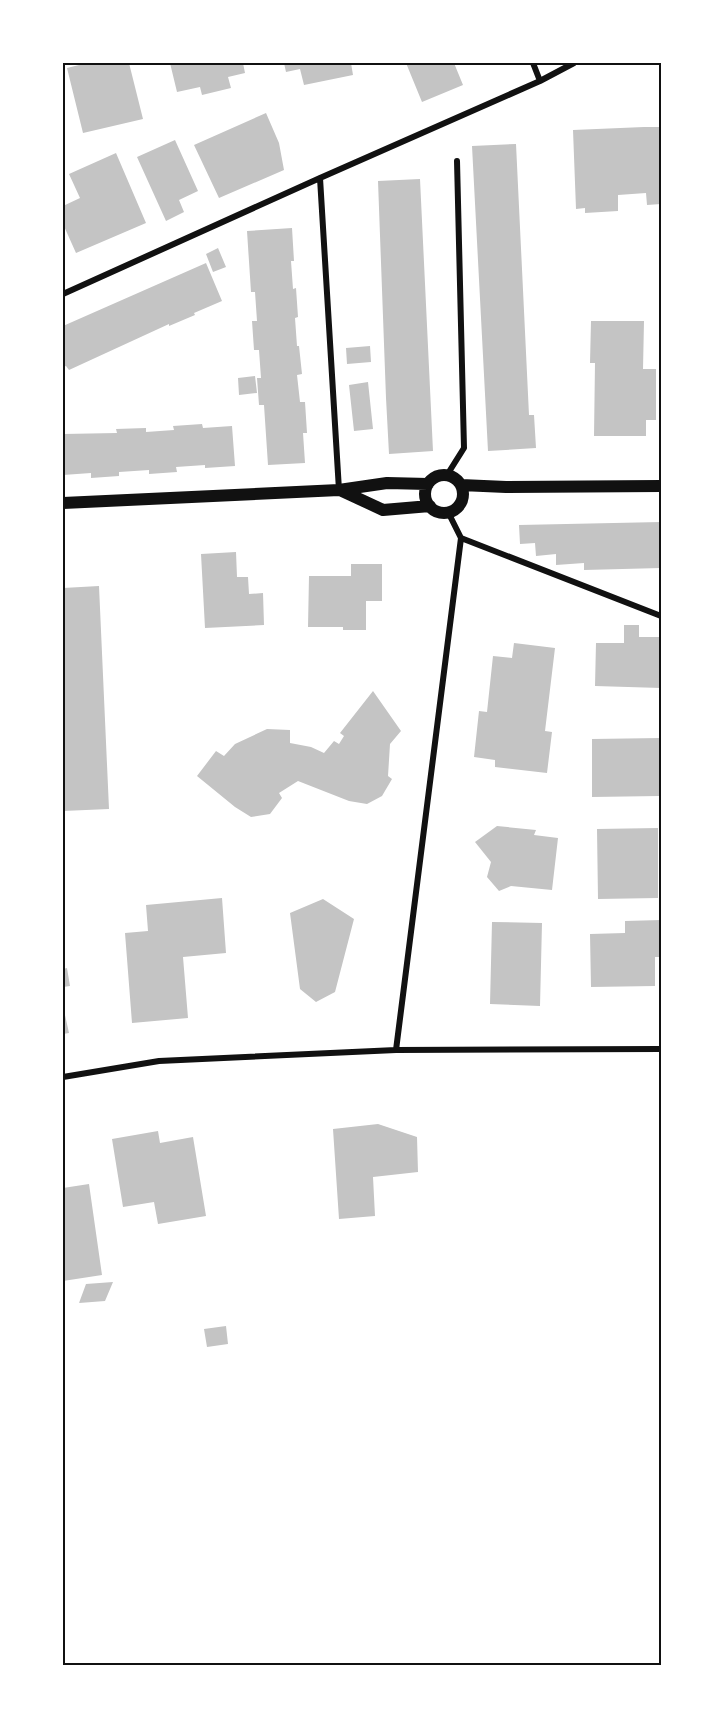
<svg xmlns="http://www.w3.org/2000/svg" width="724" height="1728" viewBox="0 0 724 1728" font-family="'Work Sans',sans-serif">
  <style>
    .building { fill: #c4c4c4 }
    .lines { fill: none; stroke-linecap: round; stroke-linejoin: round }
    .minor { stroke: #111; stroke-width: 6 }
    .secondary { stroke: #111; stroke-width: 12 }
    .neatline { fill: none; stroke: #111; stroke-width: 2 }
  </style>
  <rect width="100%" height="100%" fill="#fff"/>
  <path class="building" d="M87,63h42l14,56 -60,14 -16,-65z
    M170,63h73l2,10 -17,4 3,11 -29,7 -2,-8 -23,5z
    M284,63h67l2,12 -49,10 -4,-16 -14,3z
    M406,63h48l9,22 -41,17z
    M266,113l13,30 5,27 -65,28 -25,-53z
    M644,127h17v77l-14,1 -1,-12 -28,2v16l-33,2v-5l-9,1 -3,-79z
    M175,140l23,51 -19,9 5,12 -18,9 -29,-64z
    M516,144l13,271h5l2,33 -48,3 -16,-305z
    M116,153l30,70 -70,30 -13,-29v-18l17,-8 -11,-24z
    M420,179l13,272 -44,3 -3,-56 -8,-217z
    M292,228l2,33h-3l2,28 3,-1 2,29 -3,1 2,28h2l3,28 -5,1 3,27h5l2,31h-4l2,30 -37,2 -4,-60h-5l-2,-27h4l-2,-28h-5l-2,-29h5l-2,-29h-4l-4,-61z
    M218,248l8,19 -13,5 -7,-18z
    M206,263l16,38 -28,12 1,2 -26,11v-2l-100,46 -3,-4 -3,1v-41z
    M591,321h53l-1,48h13v51h-10v16h-52l1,-73h-5z
    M370,346l1,16 -24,2 -1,-16z
    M255,376l2,17 -18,2 -1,-17z
    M368,382l5,47 -19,2 -5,-46z
    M202,424l1,4 29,-2 3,40 -30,2v-3l-29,2 1,5 -28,2v-4l-30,2v4l-28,2v-5l-28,2v-41l54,-1 -1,-4 30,-1v4l28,-2 -1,-4z
    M661,522v46l-77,2v-7l-28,2v-11l-20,2 -1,-13 -15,1 -1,-19z
    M236,552l1,25h11l1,17 14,-1 1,32 -59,3 -4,-74z
    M351,564h31v37h-16v29h-23v-3h-35l1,-51h42z
    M99,586l10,223 -46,2v-223z
    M624,625h15v12h22v51l-66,-2 1,-43h28z
    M514,643l41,5 -10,83 7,1 -5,41 -52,-6v-7l-21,-3 5,-46 8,1 6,-56 19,2z
    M373,691l28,40 -11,13 -2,32 4,3 -10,17 -15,8 -18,-3 -51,-20 -19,12 3,5 -12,16 -19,3 -16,-10 -38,-31 19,-25 8,5 11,-12 32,-15 23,1v13l21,4 13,6 10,-12 5,3 5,-8 -4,-3z
    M661,738v52h-2v6l-67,1v-58z
    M497,826l39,4 -2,5 24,3 -6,52 -41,-4 -12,5 -12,-14 4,-15 -16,-20z
    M658,828v70l-60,1 -1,-70z
    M222,898l4,55 -43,4 5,61 -56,5 -7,-90 23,-2 -2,-26z
    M323,899l31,20 -19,73 -19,10 -16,-13 -10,-76z
    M661,920v37h-6v29l-64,1 -1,-53 35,-1v-12z
    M492,922l50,1 -2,83 -50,-2z
    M67,968l3,18 -7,1v-18z
    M63,1006l6,27 -6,1z
    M378,1124l39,13 1,35 -45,5 2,39 -36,3 -6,-90z
    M158,1131l2,12 33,-6 13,79 -48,8 -4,-22 -31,5 -11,-68z
    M89,1184l13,91 -39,6v-93z
    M113,1282l-8,19 -26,2 7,-19z
    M226,1326l2,18 -21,3 -3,-18z"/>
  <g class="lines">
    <path class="minor" d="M540,81l34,-18
      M320,178l19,312
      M63,294l257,-116 220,-97 -7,-18
      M447,475l17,-27 -7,-287
      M461,538l200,78
      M396,1050l65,-512 -13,-26
      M63,1077l96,-16 237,-11 265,-1"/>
    <path class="secondary" d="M425 494a19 19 0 1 1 38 0a19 19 0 1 1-38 0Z
      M461,485l45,2 155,-1
      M340,490l43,20 47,-4
      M63,503l276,-13 48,-7 41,1"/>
  </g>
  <rect width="724" height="1728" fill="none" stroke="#ffffff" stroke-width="129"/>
  <rect x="64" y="64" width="596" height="1600" class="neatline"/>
</svg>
